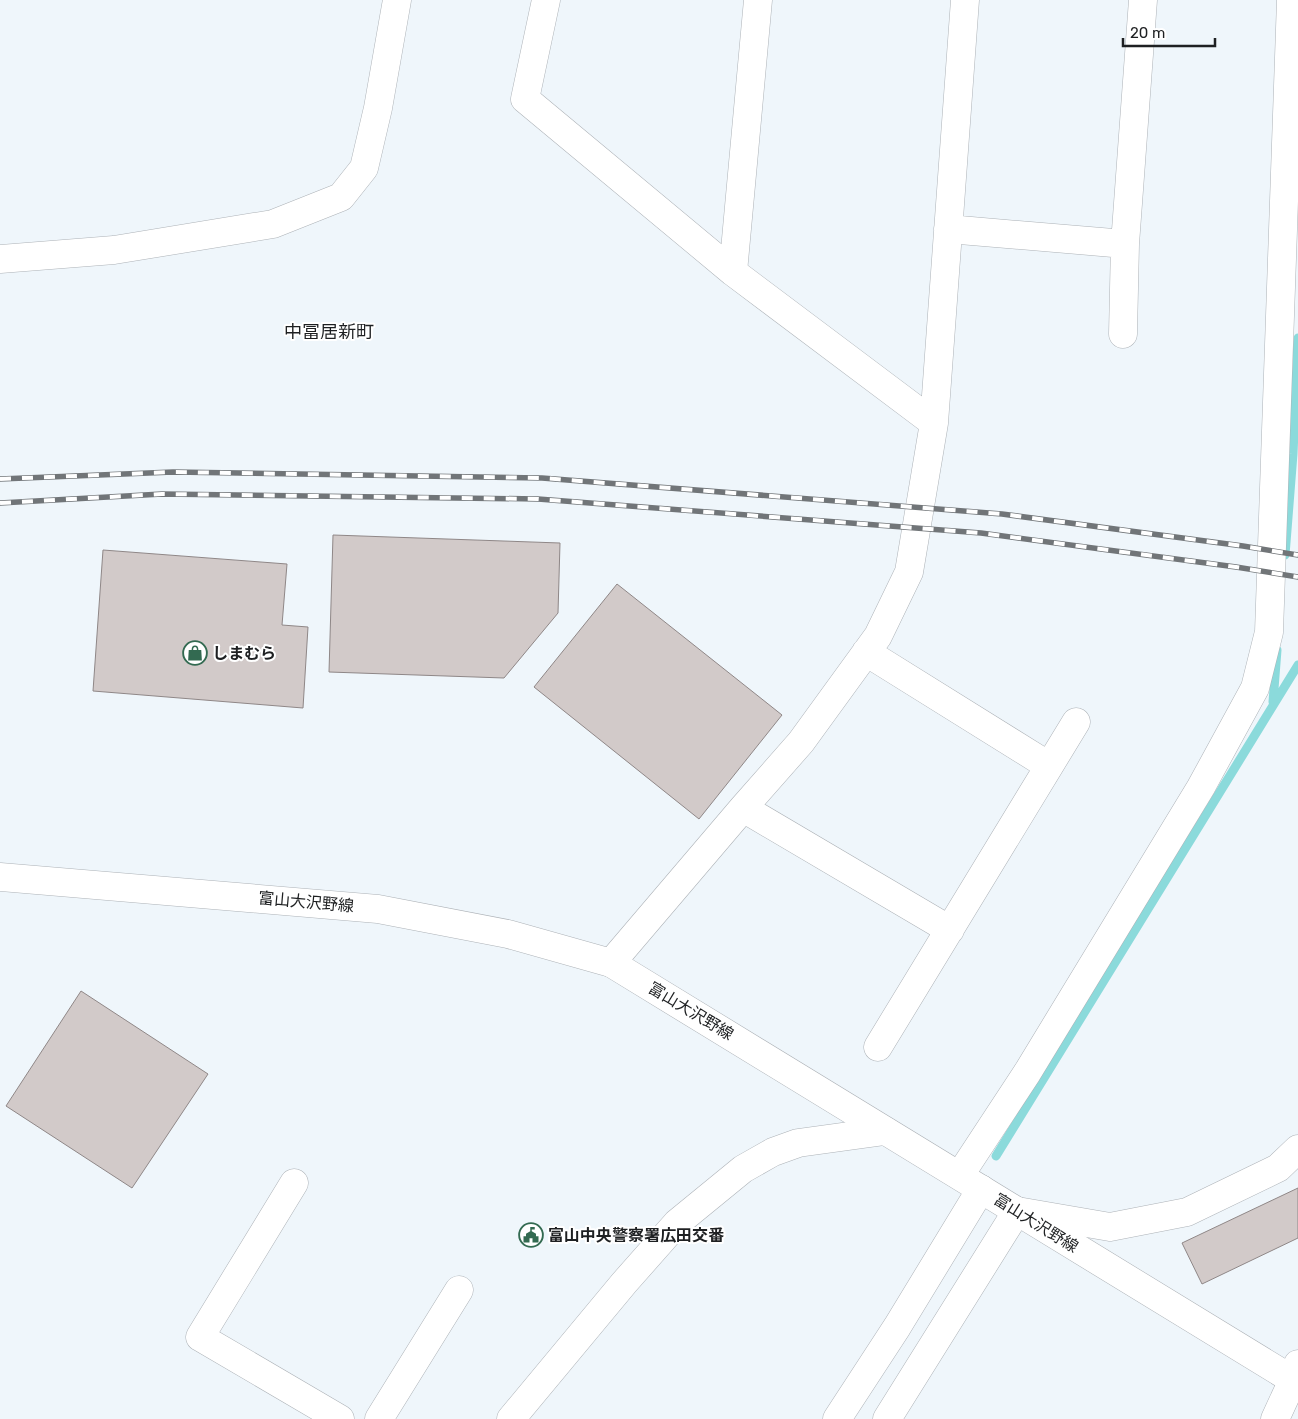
<svg xmlns="http://www.w3.org/2000/svg" width="1298" height="1419" viewBox="0 0 1298 1419" font-family="Rubik,'Noto Sans JP',sans-serif">
  <style>
    .lines { fill: none; stroke-linecap: round; stroke-linejoin: round }
    .stream { stroke: #8bdadb; stroke-width: 9 }
    .building { fill: #d2cac9; stroke: #8f8787 }
    .street-casing { stroke: #adb2b7; stroke-width: 29 }
    .secondary-casing { stroke: #adb2b7; stroke-width: 29 }
    .primary-casing { stroke: #adb2b7; stroke-width: 29 }
    .street { stroke: #fff; stroke-width: 28 }
    .secondary { stroke: #fff; stroke-width: 28 }
    .primary { stroke: #fff; stroke-width: 28 }
    .rail-casing { stroke: #717578; stroke-width: 5.5 }
    .rail { stroke: #fff; stroke-width: 4; stroke-dasharray: 11; stroke-linecap: butt }
    .labels { text-anchor: middle; dominant-baseline: central; stroke-width: 4; stroke-linejoin: round; paint-order: stroke }
    .poi-label { font-size: 16px; font-weight: bold; fill: #1e2022; stroke: #fff; text-anchor: start }
    .street-label { font-size: 16px; fill: #1e2022; stroke: #fff }
    .neighbourhood-label { font-size: 18px; fill: #1e2022; stroke: #fff }
  </style>
  <rect width="100%" height="100%" fill="#eff6fb"/>
  <g class="lines">
    <path class="stream" d="M1285,555l8,-101 5,-116
      M1273,702l4,-52
      M996,1156l302,-491"/>
  </g>
  <path class="building" d="M333,535l227,8 -2,70 -54,65 -175,-6z
    M103,550l184,14 -5,61 26,2 -5,81 -210,-17z
    M617,584l165,131 -83,104 -165,-132z
    M81,991l127,83 -76,114 -126,-82z
    M1298,1188v50l-96,46 -20,-41z"/>
  <g class="lines">
    <g class="street-casing">
      <path id="street" d="M546,0l-21,99 208,173 201,151
        M948,229l177,15
        M0,259l114,-9 159,-26 68,-27 23,-29 14,-60 19,-108
        M733,272l25,-272
        M1123,334l2,-90 18,-244
        M866,652l183,114
        M743,808l207,122
        M611,963l132,-155 58,-66 77,-106 31,-64 25,-149 31,-423
        M878,1047l198,-325
        M960,1175l67,-102 174,-286 54,-99 14,-56 22,-632
        M294,1183l-94,154 140,82
        M379,1419l80,-129
        M837,1419l60,-92 84,-138
        M887,1419l130,-208
        M1275,1419l18,-39 5,-16"/>
    </g>
    <g class="secondary-casing">
      <path id="secondary" d="M1017,1211l93,16 77,-15 91,-44 20,-19
        M511,1419l113,-136 53,-60 66,-54 30,-17 25,-9 87,-12"/>
    </g>
    <g class="primary-casing">
      <path id="primary" d="M0,877l378,32 130,25 103,29 687,420"/>
    </g>
    <use href="#street" class="street"/>
    <use href="#secondary" class="secondary"/>
    <use href="#primary" class="primary"/>
    <g class="rail-casing">
      <path id="rail" d="M0,479l173,-7 369,6 460,36 241,32 55,9
        M0,503l162,-9 376,5 443,34 255,34 62,10"/>
    </g>
    <use href="#rail" class="rail"/>
  </g>
  <defs>
    <g id="shop-ring" transform="scale(1.25)"><circle r="9.5" fill="#fff" stroke="#336a51" stroke-width="1.5"/><path d="M-5-2.5h2.3a2.7 3.5 0 0 1 5.4 0H5L5.5 6h-11ZM-1.5-2.5h3a1.5 2.3 0 0 0-3 0Z" fill="#336a51"/></g>
    <g id="civic-ring" transform="scale(1.25)"><circle r="9.5" fill="#fff" stroke="#336a51" stroke-width="1.5"/><path d="M-.6-6.5H3V-4.5H.6V-3L4-1V1h2V6H-6V1h2V-1L-.6-3ZM-1.2 2.5V6h2.4V2.5Z" fill="#336a51"/></g>
  </defs>
  <g fill-rule="evenodd">
    <use href="#shop-ring" x="195" y="653"/>
    <use href="#civic-ring" x="531" y="1235"/>
  </g>
  <g class="labels">
    <g class="poi-label">
      <text x="212" y="653">しまむら</text>
      <text x="548" y="1235">富山中央警察署広田交番</text>
    </g>
    <g class="street-label">
      <text transform="translate(306 902) rotate(5)">富山大沢野線</text>
      <text transform="translate(691 1011) rotate(31)">富山大沢野線</text>
      <text transform="translate(1036 1223) rotate(32)">富山大沢野線</text>
    </g>
    <g class="neighbourhood-label">
      <text x="329" y="332">中冨居新町</text>
    </g>
  </g>
  <path d="M1123 38v8h92v-8" fill="none" stroke="#1e2022" stroke-width="2.5"/>
  <text x="1130" y="38" font-size="15" fill="#1e2022" stroke="#ffffff" stroke-width="4" paint-order="stroke">20 m</text>
</svg>
